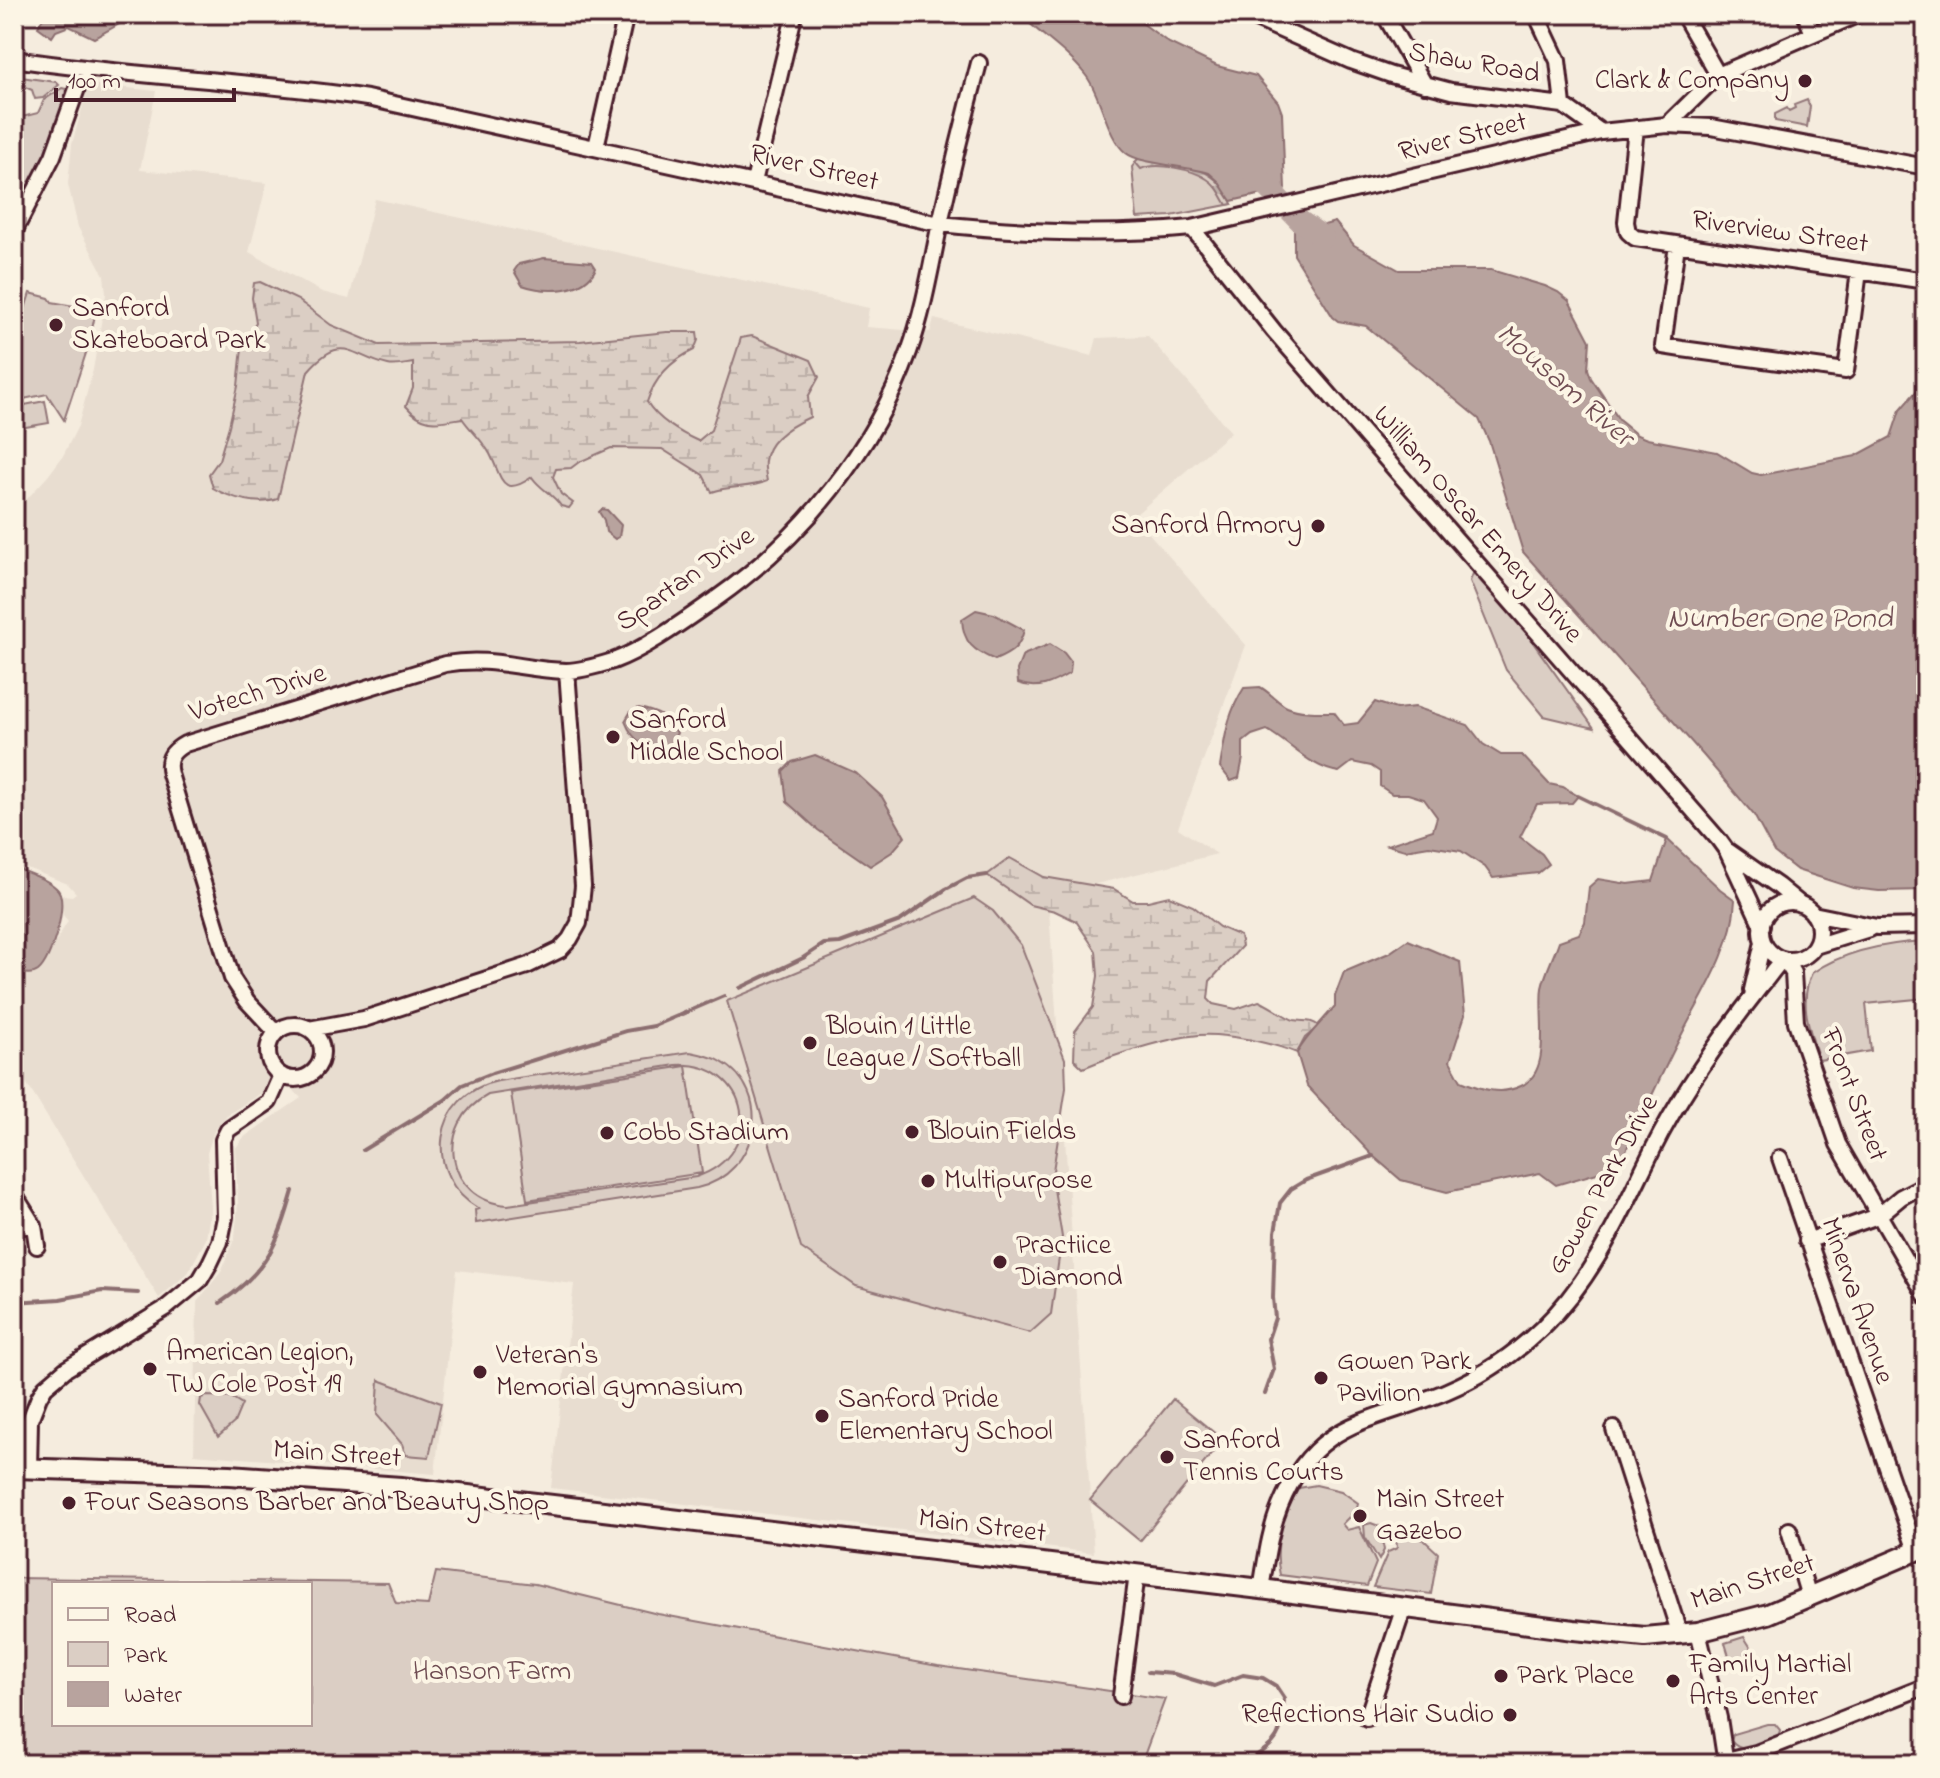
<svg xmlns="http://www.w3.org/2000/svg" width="1940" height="1778" viewBox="0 0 1940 1778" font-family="'Indie Flower',sans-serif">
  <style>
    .built { fill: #e8ddd0 }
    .green { fill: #dbcec4; stroke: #927678; stroke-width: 2; fill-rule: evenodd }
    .forest { fill: url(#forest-firs); stroke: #927678; stroke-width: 2 }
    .wetland { fill: url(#wetland-marsh); stroke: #927678; stroke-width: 2 }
    .water { fill: #b8a39e; stroke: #8c6e70; stroke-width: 2 }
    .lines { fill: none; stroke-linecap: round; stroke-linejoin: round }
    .stream { stroke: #8c6e70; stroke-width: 4 }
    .river { stroke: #b8a39e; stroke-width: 22 }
    .minor-casing { stroke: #4a1f2b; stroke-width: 20 }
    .major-casing { stroke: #4a1f2b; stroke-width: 24 }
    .minor { stroke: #fcf5e5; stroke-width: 14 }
    .major { stroke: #fcf5e5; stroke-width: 18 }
    .poi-dot { fill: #4a1f2b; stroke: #fcf5e5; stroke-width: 3 }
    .labels { text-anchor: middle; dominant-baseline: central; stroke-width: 8; stroke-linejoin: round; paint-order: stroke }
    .street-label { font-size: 28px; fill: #4a1f2b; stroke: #fcf5e5 }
    .poi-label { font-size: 28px; fill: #4a1f2b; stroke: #fcf5e5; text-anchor: start }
    .park-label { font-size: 28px; fill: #6e4b51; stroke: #fcf5e5 }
    .water-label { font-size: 30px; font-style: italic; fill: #704d53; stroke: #fcf5e5 }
  </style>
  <defs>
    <pattern id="forest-firs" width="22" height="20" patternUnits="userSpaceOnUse" patternTransform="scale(2)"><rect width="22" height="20" fill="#dbcec4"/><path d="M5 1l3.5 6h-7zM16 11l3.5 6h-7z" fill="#bdb0a9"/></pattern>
    <pattern id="wetland-marsh" width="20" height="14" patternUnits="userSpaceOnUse" patternTransform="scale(2)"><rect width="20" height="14" fill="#dbcec4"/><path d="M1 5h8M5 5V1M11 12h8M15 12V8" fill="none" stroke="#bdb0a9"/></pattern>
  </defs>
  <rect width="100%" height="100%" fill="#f5ecde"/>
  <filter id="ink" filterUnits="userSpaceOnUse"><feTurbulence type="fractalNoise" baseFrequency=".0125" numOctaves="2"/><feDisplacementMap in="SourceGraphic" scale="16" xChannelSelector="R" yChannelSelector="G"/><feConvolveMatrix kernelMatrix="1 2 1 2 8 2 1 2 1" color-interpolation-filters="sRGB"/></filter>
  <g filter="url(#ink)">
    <path class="built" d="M89,84l67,7 -16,79 127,13 -18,69 73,40 27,7 26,-100 494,109 -3,19 64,5 4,-13 158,37 5,-18 51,-2 83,96 -97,84 112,129 -68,183 39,26 -169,42 46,657 -543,-65 23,-204 -117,-14 -22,204 -241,-20 3,-152 24,-30 14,-35 3,-34 -3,-54 9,-12 57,-39 -18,-19 -56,36 -13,16 -7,22 4,54 -5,32 -18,34 -29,25 -145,-235v-95l34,-13 20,-34 -5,-6 -3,-17 2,-3 10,1 4,-3 -8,-9 -54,-21v-350l34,-37 15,-20 15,-30 15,-56 13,-76 -2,-19 -26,-48 -10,-43 4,-40z"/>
    <path class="green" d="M14,76l42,6 3,3 -16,13 -8,1 -3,-9 -18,-8z
      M62,88l4,1 -1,6 -12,42 -34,69 -5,5v-92l24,-6 6,-13z
      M1807,100l3,7 -3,20 -32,-6v-7l12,-6 2,3 6,-3 -1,-3z
      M1138,159l71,14 23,31 -61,12 -34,2 -5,-51z
      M30,293l19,5 3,4 44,8 -7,34 -25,76 -17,-26 -33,7v-92l10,3z
      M45,401l4,22 -35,6v-22z
      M1477,564l117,164 -50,-12 -38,-46 -36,-89z
      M974,898l19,13 28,34 44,114 1,29 -14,89 10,60 -11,77 -21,19 -174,-47 -55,-38 -74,-247z
      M1926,941v57l-60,6 5,47 -52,9c-9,-29 -21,-58 -7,-87 33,-23 75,-30 114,-32z
      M690,1052c10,2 21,4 30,9 55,30 39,113 -23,127l-221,35 -1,-13 4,-1c-57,-33 -47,-115 19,-128zM676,1065c75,-5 91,89 20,112l-188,28c-63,-4 -74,-82 -20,-110z
      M686,1066l16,107 -175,27 -16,-107z
      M379,1380l62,23 -12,54 -23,-2 -4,-11 -25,-29z
      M207,1396l24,1 11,7 -8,19 -16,14 -18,-32 1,-7z
      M1173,1399l50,41 -83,101 -50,-41z
      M1316,1485l25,6 17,12 -1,6 -15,15 5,6 12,-3 17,36 -9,23 -87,-11c-7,-29 3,-63 19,-87z
      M1371,1523l21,8 -10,9 2,10 -5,10 -14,-23 -1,-12z
      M1399,1528l25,12 14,13 -7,41 -58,-7 15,-35 9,-4 -1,-12z
      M436,1572l99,12 123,30 280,52 227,33 -24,65h-1127v-186l374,5 8,20 32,2zM54,1584h256v140h-256z
      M1744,1637l14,22 -26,7 -7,-23z
      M1767,1724h8l5,6 -2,8c-17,6 -34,18 -47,2l2,-6z"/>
    <path class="forest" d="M1138,159c38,6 79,3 94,45l-5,1c-6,-10 -10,-20 -20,-26 -15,-10 -50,-17 -66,-10l-6,-7z"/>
    <path class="wetland" d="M260,282l38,18 33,25 48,20 201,-4 87,-9h30l1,8 -4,10c-24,11 -39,27 -47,52 10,17 33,31 51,39l13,-11 30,-92 11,-2 59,24 8,17 -11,20 2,20c-18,8 -43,22 -45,44 -1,6 1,14 2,20 -18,8 -37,4 -55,11l-9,-17 -41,-26 -51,-1 -32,14 -8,6 -15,1 -3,8 8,17 12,9 -4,5 -8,-2c-8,-12 -21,-17 -29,-29 -31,22 -30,0 -42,-23 -7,-13 -20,-24 -28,-36 -24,4 -38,9 -56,-12l7,-18v-25c-8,1 -17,4 -25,2 -37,-8 -45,-34 -80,6l-30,128c-19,7 -48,-1 -65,-11l-4,-14 10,-14 10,-34 9,-40 4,-38 14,-26 -4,-24 2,-15z
      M1010,858l34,19 70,12 19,12h15l21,-5 24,10 26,21 21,9 2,10 -32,35 -2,18 5,5 23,5 23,-8c10,4 28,17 35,19 11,2 16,-1 25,6l-14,12 -8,15c-25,-10 -71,-20 -98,-18 -34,3 -85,20 -116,33l-9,-9 1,-28 18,-24 5,-31 -2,-25 -20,-30 -21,-10 -25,-6 -43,-30z"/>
    <path class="water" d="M45,14h92l-43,24 -25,-12 -13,5 -4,6 -14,-10z
      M1020,14h33l24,5 4,-3 -2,-2h51l39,29 48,23 39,10 22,26 4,11 3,76 -54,12 -13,-20 -9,-8c-21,-7 -70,-9 -83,-20 -19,-15 -24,-55 -39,-76 -18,-25 -46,-41 -67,-63z
      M1313,218l8,8 14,-4 19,23 45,25h92l54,16 13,6 11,9 21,40 -2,28 3,9 29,43 17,14 10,4 70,13 35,21 9,2 95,-19 35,-19 9,-27 26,-30v510l-47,1 -26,-3 -56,-18 -23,-18 -20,-37 -50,-59 -181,-204 -34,-111 -10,-22 -113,-93 -28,-5 -5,-4 -39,-62v-29l6,-5z
      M544,258l48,4 4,6c-12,26 -51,25 -74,17l-8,-14 5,-7z
      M602,509l5,1 14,15 -2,12 -4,2 -9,-7 -2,-12 -5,-8z
      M976,610l18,4 30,16c-4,17 -12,23 -29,30 -21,-9 -32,-17 -33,-41z
      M1050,644l14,9 7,9 -1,11c-17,10 -32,18 -52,10l-1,-13 6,-15z
      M1260,687c11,6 18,16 27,20 14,6 33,5 47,5l10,13 14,-2 17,-21 21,7 19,-2 53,18 15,19 18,11h21l27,29 14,3 15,9 -6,7 -35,1 -17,33 22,17 7,10 -11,9 -45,5 -8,-11 -24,-16 -32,-5 -24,4 -18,-5 46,-15 4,-13 -13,-18 -16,-5h-16l-12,-8v-14l-9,-6 -19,-4 -13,10c-28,-4 -48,-28 -72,-42l-15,5 -9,7v16l-4,20 -8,3 -11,-14c5,-29 7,-53 24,-79z
      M639,708c18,4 30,9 38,25l-9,16c-22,0 -35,-7 -43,-28l6,-10z
      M815,755l41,18 26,24 23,40 -13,15 -22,14 -52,-36 -31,-28 -4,-31 9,-9z
      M1667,839l53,50 15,11c-2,48 -30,90 -52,132 -23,44 -43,90 -65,135l-62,18 -16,-12 -93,19 -46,-12 -28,-24 -66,-70 -10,-33c10,-18 25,-31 38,-47v-10l9,-24 45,-19 19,-13 52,22 5,53 -15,46 11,20c20,8 39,15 60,5 32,-15 17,-68 21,-98 3,-15 12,-32 17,-47l20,-7 6,-12 4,-35 9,-8 30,5 25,-3z
      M14,867c13,6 35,12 44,23 11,14 -7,71 -20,81 -7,5 -16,2 -24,0z"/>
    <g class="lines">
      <path class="stream" d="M1578,796l89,43
        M740,988l63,-30 21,-14 16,-1 60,-22 46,-32 21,-11 20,-3
        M363,1150l82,-50 17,-15 30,-12 134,-42 28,-5 70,-30
        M14,1302l46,-3 42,-8 36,2
        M220,1303c47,-32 58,-59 73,-112
        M1265,1394l9,-25 -6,-30 7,-21 -2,-20 2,-66 5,-29 11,-14 15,-9 67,-24
        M1148,1672l26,2 40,12 29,-11 20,3 13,8 8,12c-4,44 -4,42 -40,66"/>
      <path class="river" d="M1252,171l48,50 23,16"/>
      <g class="minor-casing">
        <path id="minor" d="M1245,14l106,47 40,14 60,16 112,14 38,27
          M1384,14l41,71
          M1536,14l22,47 5,44
          M1683,14l35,61
          M1805,14l8,20
          M14,59c117,18 235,21 353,39l573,126c85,9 167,12 252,4l409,-96 66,-7 44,2 215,40
          M1667,125l51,-50 141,-61
          M1636,128l-10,94 2,10 7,6 291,43
          M596,147l30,-133
          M754,182l39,-162
          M1192,228l82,103 445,509 8,11 35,75
          M14,232l39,-76 31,-87
          M1677,245l-14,101 19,3 164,22 13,-100
          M1728,851l50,35 22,18
          M1761 931a29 29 0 1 1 58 0a29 29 0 1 1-58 0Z
          M1813,914l64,13 49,-1
          M1815,946l54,-17
          M1785,960l8,13 3,49 42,122 88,152
          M1752,990l11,-48
          M268 1052a27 27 0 1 1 54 0a27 27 0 1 1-54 0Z
          M309,1029l55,-10 163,-53 33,-16 10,-11 9,-16 4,-37 -16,-215
          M276,1032l-29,-31 -15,-23 -62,-204c-4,-15 2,-23 15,-30l260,-80c48,-8 77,6 121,7 14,0 34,-6 47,-10 33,-12 75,-43 104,-63 84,-59 157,-148 192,-246 15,-42 22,-86 31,-129 12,-54 25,-107 39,-160
          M1780,1158l136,393
          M14,1194l20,32 3,20
          M14,1226h20
          M1807,1241l71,-25 23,-19 25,-13
          M1614,1429l66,206
          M29,1469l1,-49 9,-23 6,-10 21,-18 100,-61 34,-28 10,-17 10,-21 5,-25 -2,-77 5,-10 41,-28 12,-27
          M1789,1530l20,67
          M1261,1589c5,-28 8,-56 19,-83 36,-88 92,-83 167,-115 35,-15 68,-37 95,-63 53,-51 79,-115 111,-179 29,-58 67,-111 107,-162 8,-9 14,-19 23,-28
          M1698,1632l21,86 7,46
          M1121,1696l16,-122
          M1367,1718l37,-111
          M1726,1760l30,-7 170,-67"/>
      </g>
      <g class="major-casing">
        <path id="major" d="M14,1468l216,7 171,12 860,102 313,41 71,7 53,-5 70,-18 158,-67"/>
      </g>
      <use href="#minor" class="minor"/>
      <use href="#major" class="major"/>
    </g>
  </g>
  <g class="poi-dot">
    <circle cx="1805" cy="81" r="8"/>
    <circle cx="56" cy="325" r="8"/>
    <circle cx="1318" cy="526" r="8"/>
    <circle cx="613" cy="737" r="8"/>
    <circle cx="810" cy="1043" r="8"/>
    <circle cx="912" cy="1132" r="8"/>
    <circle cx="607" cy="1133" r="8"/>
    <circle cx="928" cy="1181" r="8"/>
    <circle cx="1000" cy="1262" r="8"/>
    <circle cx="150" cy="1369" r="8"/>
    <circle cx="480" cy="1372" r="8"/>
    <circle cx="1321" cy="1378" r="8"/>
    <circle cx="822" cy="1416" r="8"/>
    <circle cx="1167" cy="1457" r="8"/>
    <circle cx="69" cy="1503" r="8"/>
    <circle cx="1360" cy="1516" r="8"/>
    <circle cx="1501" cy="1676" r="8"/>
    <circle cx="1673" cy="1681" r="8"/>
    <circle cx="1510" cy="1715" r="8"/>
  </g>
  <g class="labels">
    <g class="street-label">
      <text transform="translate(1474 64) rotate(10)">Shaw Road</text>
      <text transform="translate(1463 138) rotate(-14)">River Street</text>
      <text transform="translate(814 169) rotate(13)">River Street</text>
      <text transform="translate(1780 233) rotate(8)">Riverview Street</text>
      <text transform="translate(1477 525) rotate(49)">William Oscar Emery Drive</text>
      <text transform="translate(686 580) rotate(-35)">Spartan Drive</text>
      <text transform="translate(258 694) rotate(-17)">Votech Drive</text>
      <text transform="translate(1853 1095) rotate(69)">Front Street</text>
      <text transform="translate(1604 1185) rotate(-61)">Gowen Park Drive</text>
      <text transform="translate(1856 1301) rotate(71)">Minerva Avenue</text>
      <text transform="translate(337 1455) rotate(4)">Main Street</text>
      <text transform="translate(982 1527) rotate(7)">Main Street</text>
      <text transform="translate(1753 1583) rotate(-18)">Main Street</text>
    </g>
    <g class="poi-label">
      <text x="1789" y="81" text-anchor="end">Clark &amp; Company</text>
      <text x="72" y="309">Sanford<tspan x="72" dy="32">Skateboard Park</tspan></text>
      <text x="1302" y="526" text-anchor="end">Sanford Armory</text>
      <text x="629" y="721">Sanford<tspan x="629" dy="32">Middle School</tspan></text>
      <text x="826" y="1027">Blouin 1 Little<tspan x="826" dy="32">League / Softball</tspan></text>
      <text x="928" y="1132">Blouin Fields</text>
      <text x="623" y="1133">Cobb Stadium</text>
      <text x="944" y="1181">Multipurpose</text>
      <text x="1016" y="1246">Practiice<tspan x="1016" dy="32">Diamond</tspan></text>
      <text x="166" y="1353">American Legion,<tspan x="166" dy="32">TW Cole Post 19</tspan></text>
      <text x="496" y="1356">Veteran's<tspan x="496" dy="32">Memorial Gymnasium</tspan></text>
      <text x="1337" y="1362">Gowen Park<tspan x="1337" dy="32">Pavilion</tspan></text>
      <text x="838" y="1400">Sanford Pride<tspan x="838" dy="32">Elementary School</tspan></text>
      <text x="1183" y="1441">Sanford<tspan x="1183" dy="32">Tennis Courts</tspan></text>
      <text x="1376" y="1500">Main Street<tspan x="1376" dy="32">Gazebo</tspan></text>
      <text x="85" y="1503">Four Seasons Barber and Beauty Shop</text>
      <text x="1689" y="1665">Family Martial<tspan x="1689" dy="32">Arts Center</tspan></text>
      <text x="1517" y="1676">Park Place</text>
      <text x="1494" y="1715" text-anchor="end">Reflections Hair Sudio</text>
    </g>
    <g class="park-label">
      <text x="492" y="1672">Hanson Farm</text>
    </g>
    <g class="water-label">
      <text transform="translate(1564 386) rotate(41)">Mousam River</text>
      <text x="1780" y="620">Number One Pond</text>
    </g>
  </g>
  <rect width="1940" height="1778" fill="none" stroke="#fcf5e5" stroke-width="48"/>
  <rect x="24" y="24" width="1892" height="1730" fill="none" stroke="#4a1f2b" stroke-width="3" filter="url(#ink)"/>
  <rect x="52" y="1582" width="260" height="144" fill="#fcf5e5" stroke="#b59f9b" stroke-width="2"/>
  <rect x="68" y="1608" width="40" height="12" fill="#fcf5e5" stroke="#b59f9b" stroke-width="2"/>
  <text x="124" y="1622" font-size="24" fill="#4a1f2b">Road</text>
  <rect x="68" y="1642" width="40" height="24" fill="#dbcec4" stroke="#b59f9b" stroke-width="2"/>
  <text x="124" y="1662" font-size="24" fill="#4a1f2b">Park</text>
  <rect x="68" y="1682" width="40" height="24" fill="#b8a39e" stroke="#b59f9b" stroke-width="2"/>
  <text x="124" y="1702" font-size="24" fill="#4a1f2b">Water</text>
  <path d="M56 88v12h178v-12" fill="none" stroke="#4a1f2b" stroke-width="4"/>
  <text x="68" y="88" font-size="24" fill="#4a1f2b" stroke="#fcf5e5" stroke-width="6" paint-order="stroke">100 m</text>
</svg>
